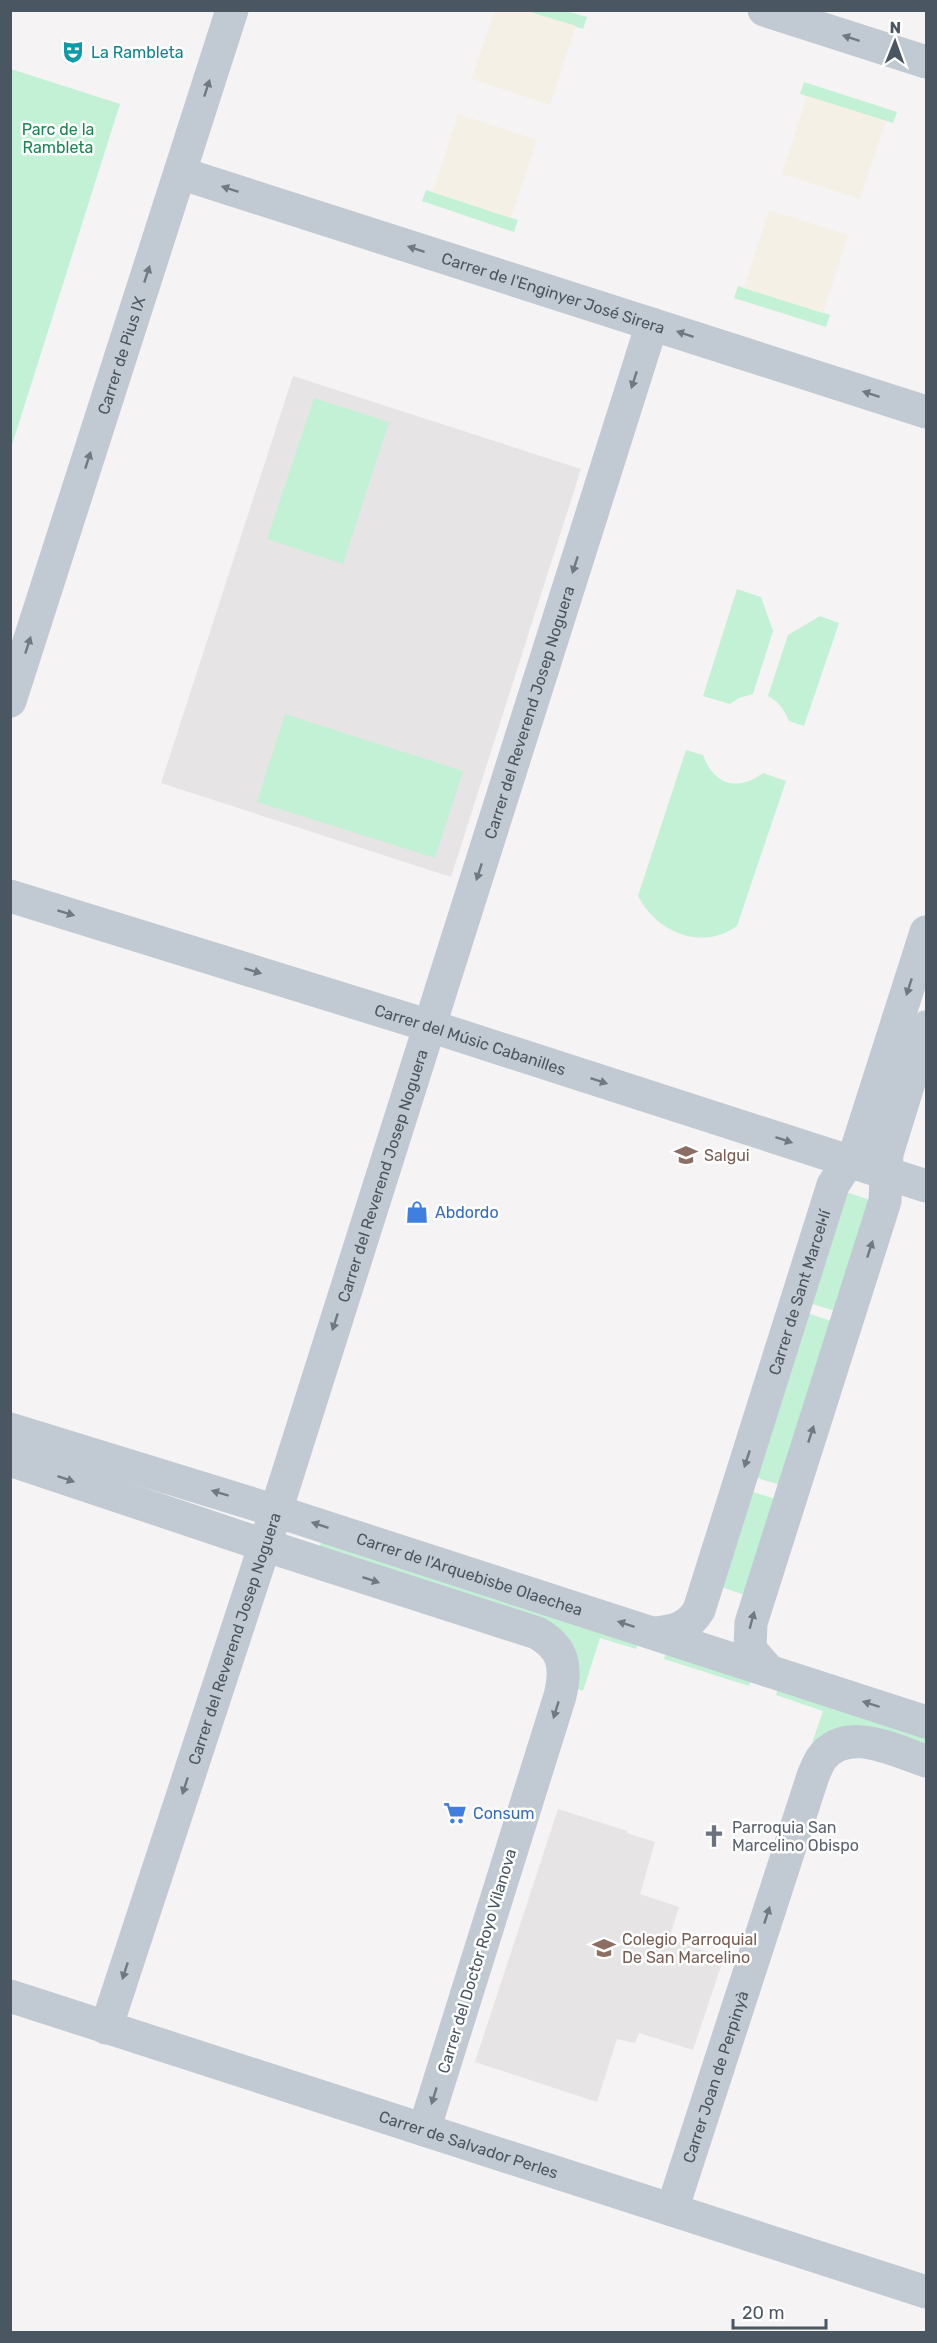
<svg xmlns="http://www.w3.org/2000/svg" width="937" height="2343" viewBox="0 0 937 2343" font-family="Rubik,sans-serif">
  <style>
    .education { fill: #e6e4e5 }
    .green { fill: #c3f1d5 }
    .sand { fill: #f5f0e5 }
    .lines { fill: none; stroke-linecap: round; stroke-linejoin: round }
    .minor { stroke: #c1cad2; stroke-width: 33 }
    .oneway { fill: #6e7983 }
    .labels { text-anchor: middle; dominant-baseline: central; stroke-width: 5; stroke-linejoin: round; paint-order: stroke }
    .culture-label { font-size: 16px; fill: #0d838f; stroke: #fff; text-anchor: start }
    .park-label { font-size: 16px; fill: #17864f; stroke: #fff }
    .street-label { font-size: 16px; fill: #4a5661; stroke: #fff }
    .education-label { font-size: 16px; fill: #785e54; stroke: #fff; text-anchor: start }
    .shop-label { font-size: 16px; fill: #366cbe; stroke: #fff; text-anchor: start }
    .worship-label { font-size: 16px; fill: #5b616d; stroke: #fff; text-anchor: start }
  </style>
  <rect width="100%" height="100%" fill="#f5f3f3"/>
  <path class="education" d="M293,376l288,93 -130,408 -290,-94z
    M558,1809l69,22v2l28,9 -15,52 39,13 -10,32 55,18 -31,93 -54,-17 -4,10 -18,-4 -20,63 -122,-40z"/>
  <path class="green" d="M527,11h39l21,6 -4,12z
    M11,69l109,35 -109,344 -1,-379z
    M804,82l93,30 -4,11 -93,-29z
    M426,190l92,30 -4,12 -92,-31z
    M738,286l92,29 -4,12 -92,-29z
    M314,398l75,24 -46,142 -76,-25z
    M737,589l24,8 12,34 -20,63 -14,4 -9,6 -27,-8z
    M820,616l19,7 -35,103 -15,-5c-5,-12 -10,-19 -21,-25l20,-61z
    M285,714l178,57 -28,87 -178,-56z
    M686,750l17,5c11,30 34,37 60,18l23,8 -49,145c-35,25 -80,7 -99,-30z
    M846,1192l27,9 -34,111 -27,-8z
    M807,1313l27,9 -50,164 -27,-8z
    M747,1490l28,9 -30,96 -27,-9z
    M323,1535l317,104 -4,10 -36,-11 -17,53 -10,-3 4,-21 -259,-114z
    M668,1647l85,28 -4,11 -85,-27z
    M779,1684l147,47v20l-120,10 17,-50 -47,-16z"/>
  <path class="sand" d="M494,11h33l49,15 -26,79 -78,-26z
    M807,96l79,25 -26,78 -78,-25z
    M458,114l79,26 -26,78 -78,-26z
    M769,210l79,25 -25,78 -79,-25z"/>
  <g class="lines">
    <g class="minor">
      <path d="M764,10l162,52"/>
      <path id="s1" d="M180,173l746,239"/>
      <path id="s2" d="M10,701l222,-691"/>
      <path id="s3" d="M10,896l420,130 496,160"/>
      <path id="s4" d="M10,1429l266,82 650,211"/>
      <path d="M10,1460l254,85 273,88c27,15 30,34 23,63l-136,434"/>
      <path id="s5" d="M656,1633c19,-2 33,-6 43,-23l134,-425 24,-37 69,-216"/>
      <path d="M769,1671l-19,-22 1,-26 134,-422 2,-47 39,-127"/>
      <path id="s6" d="M10,1996l916,296"/>
      <path id="s7" d="M106,2028l170,-517 376,-1187"/>
      <path id="s8" d="M672,2210l141,-434c2,-5 5,-12 8,-17 25,-35 74,-8 105,2"/>
    </g>
  </g>
  <defs><path id="oneway-solid" d="M-6-.8H1V-3.2L6.5 0L1 3.2V.8H-6Z" transform="scale(1.5)"/></defs>
  <g class="oneway">
    <use href="#oneway-solid" transform="translate(851 38) rotate(-162)"/>
    <use href="#oneway-solid" transform="translate(207 88) rotate(-72)"/>
    <use href="#oneway-solid" transform="translate(230 189) rotate(-162)"/>
    <use href="#oneway-solid" transform="translate(416 249) rotate(-162)"/>
    <use href="#oneway-solid" transform="translate(147 274) rotate(-72)"/>
    <use href="#oneway-solid" transform="translate(685 334) rotate(-162)"/>
    <use href="#oneway-solid" transform="translate(634 380) rotate(108)"/>
    <use href="#oneway-solid" transform="translate(871 394) rotate(-162)"/>
    <use href="#oneway-solid" transform="translate(88 460) rotate(-72)"/>
    <use href="#oneway-solid" transform="translate(575 565) rotate(108)"/>
    <use href="#oneway-solid" transform="translate(28 645) rotate(-72)"/>
    <use href="#oneway-solid" transform="translate(479 872) rotate(108)"/>
    <use href="#oneway-solid" transform="translate(66 913) rotate(17)"/>
    <use href="#oneway-solid" transform="translate(253 971) rotate(17)"/>
    <use href="#oneway-solid" transform="translate(909 987) rotate(108)"/>
    <use href="#oneway-solid" transform="translate(599 1081) rotate(18)"/>
    <use href="#oneway-solid" transform="translate(784 1140) rotate(18)"/>
    <use href="#oneway-solid" transform="translate(870 1249) rotate(-72)"/>
    <use href="#oneway-solid" transform="translate(335 1322) rotate(108)"/>
    <use href="#oneway-solid" transform="translate(811 1434) rotate(-72)"/>
    <use href="#oneway-solid" transform="translate(747 1459) rotate(108)"/>
    <use href="#oneway-solid" transform="translate(66 1479) rotate(19)"/>
    <use href="#oneway-solid" transform="translate(220 1493) rotate(-163)"/>
    <use href="#oneway-solid" transform="translate(320 1525) rotate(-162)"/>
    <use href="#oneway-solid" transform="translate(371 1580) rotate(18)"/>
    <use href="#oneway-solid" transform="translate(752 1620) rotate(-75)"/>
    <use href="#oneway-solid" transform="translate(626 1624) rotate(-162)"/>
    <use href="#oneway-solid" transform="translate(871 1704) rotate(-162)"/>
    <use href="#oneway-solid" transform="translate(556 1710) rotate(107)"/>
    <use href="#oneway-solid" transform="translate(185 1786) rotate(108)"/>
    <use href="#oneway-solid" transform="translate(767 1915) rotate(-72)"/>
    <use href="#oneway-solid" transform="translate(125 1971) rotate(108)"/>
    <use href="#oneway-solid" transform="translate(434 2096) rotate(107)"/>
  </g>
  <defs>
    <g id="theatre-bare" transform="scale(1.8)"><path d="M-5-5.5Q0-4 5-5.5V0Q5 5 0 6Q-5 5-5 0ZM-3.3-2.5H-1v1.5H-3.3ZM1-2.5H3.3v1.5H1ZM-2.8 1Q0 5.5 2.8 1Z" fill="#0f9aa8" stroke="#fff" stroke-width="2.5" paint-order="stroke"/></g>
    <g id="school-bare" transform="scale(1.8)"><path d="M0-5L7-2L0 1L-7-2ZM-4 1L0 2.5L4 1V4Q0 6-4 4Z" fill="#8d6e63" stroke="#fff" stroke-width="2.5" paint-order="stroke"/></g>
    <g id="shop-bare" transform="scale(1.8)"><path d="M-5-2.5h2.3a2.7 3.5 0 0 1 5.4 0H5L5.5 6h-11ZM-1.5-2.5h3a1.5 2.3 0 0 0-3 0Z" fill="#3f7fe0" stroke="#fff" stroke-width="2.5" paint-order="stroke"/></g>
    <g id="supermarket-bare" transform="scale(1.8)"><path d="M-6-5.5h2.5l.6 2H6L4.5 2H-2.5L-4.4-4H-6ZM-1.5 3.2a1.3 1.3 0 1 0 .1 0ZM3 3.2a1.3 1.3 0 1 0 .1 0Z" fill="#3f7fe0" stroke="#fff" stroke-width="2.5" paint-order="stroke"/></g>
    <g id="church-bare" transform="scale(1.8)"><path d="M-1.2-6h2.4v3.5h3.3v2.4h-3.3V6h-2.4V-.1h-3.3v-2.4h3.3Z" fill="#6b7280" stroke="#fff" stroke-width="2.5" paint-order="stroke"/></g>
  </defs>
  <g fill-rule="evenodd">
    <use href="#theatre-bare" x="73" y="52"/>
    <use href="#school-bare" x="686" y="1155"/>
    <use href="#shop-bare" x="417" y="1212"/>
    <use href="#supermarket-bare" x="455" y="1813"/>
    <use href="#church-bare" x="714" y="1836"/>
    <use href="#school-bare" x="604" y="1948"/>
  </g>
  <g class="labels">
    <g class="culture-label">
      <text x="91" y="52">La Rambleta</text>
    </g>
    <g class="park-label">
      <text x="58" y="129">Parc de la<tspan x="58" dy="18">Rambleta</tspan></text>
    </g>
    <g class="street-label">
      <text stroke="none"><textPath href="#s1" startOffset="392">Carrer de l'Enginyer José Sirera</textPath></text>
      <text stroke="none"><textPath href="#s2" startOffset="363">Carrer de Pius IX</textPath></text>
      <text stroke="none"><textPath href="#s7" startOffset="1382">Carrer del Reverend Josep Noguera</textPath></text>
      <text stroke="none"><textPath href="#s3" startOffset="482">Carrer del Músic Cabanilles</textPath></text>
      <text stroke="none"><textPath href="#s7" startOffset="896">Carrer del Reverend Josep Noguera</textPath></text>
      <text stroke="none"><textPath href="#s5" startOffset="384">Carrer de Sant Marcel·lí</textPath></text>
      <text stroke="none"><textPath href="#s4" startOffset="482">Carrer de l'Arquebisbe Olaechea</textPath></text>
      <text stroke="none"><textPath href="#s7" startOffset="410">Carrer del Reverend Josep Noguera</textPath></text>
      <text transform="translate(477 1961) rotate(-73)">Carrer del Doctor Royo Vilanova</text>
      <text stroke="none"><textPath href="#s8" startOffset="140">Carrer Joan de Perpinyà</textPath></text>
      <text stroke="none"><textPath href="#s6" startOffset="482">Carrer de Salvador Perles</textPath></text>
    </g>
    <g class="education-label">
      <text x="704" y="1155">Salgui</text>
      <text x="622" y="1939">Colegio Parroquial<tspan x="622" dy="18">De San Marcelino</tspan></text>
    </g>
    <g class="shop-label">
      <text x="435" y="1212">Abdordo</text>
      <text x="473" y="1813">Consum</text>
    </g>
    <g class="worship-label">
      <text x="732" y="1827">Parroquia San<tspan x="732" dy="18">Marcelino Obispo</tspan></text>
    </g>
  </g>
  <rect width="937" height="2343" fill="none" stroke="#4a5661" stroke-width="24"/>
  <g transform="translate(895 42) rotate(1)" stroke="#ffffff" stroke-width="4.5" paint-order="stroke">
  <path d="M0-4.5L10 22L0 15L-10 22Z" fill="#4a5661"/>
  <text y="-9" font-size="16" font-weight="bold" text-anchor="middle" fill="#4a5661">N</text>
  </g>
  <path d="M733 2319v9h93v-9" fill="none" stroke="#4a5661" stroke-width="3"/>
  <text x="742" y="2319" font-size="18" fill="#4a5661" stroke="#ffffff" stroke-width="4.5" paint-order="stroke">20 m</text>
</svg>
